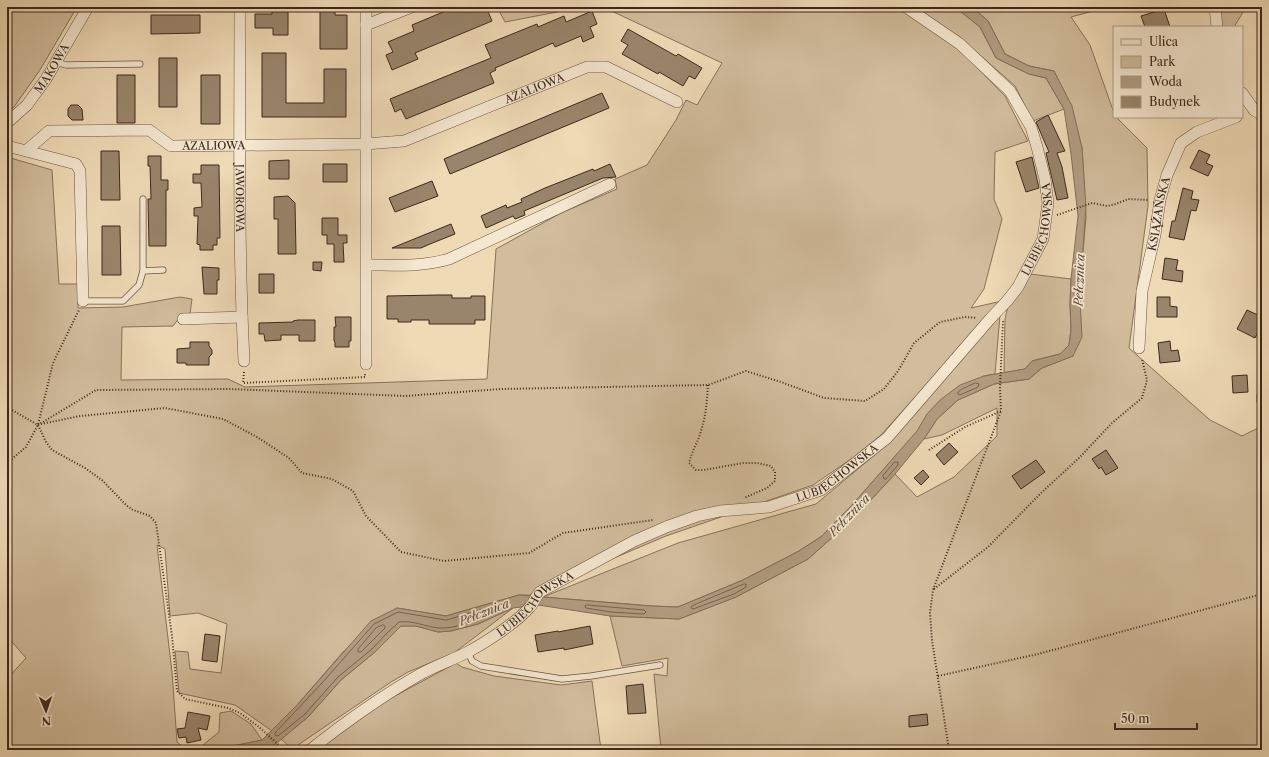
<svg xmlns="http://www.w3.org/2000/svg" width="1269" height="757" viewBox="0 0 1269 757" font-family="'Libre Caslon Text',serif">
  <style>
    .green { fill: #d1bc9c; stroke: #86725c }
    .water { fill: #b29d82; stroke: #836e59 }
    .lines { fill: none; stroke-linecap: round; stroke-linejoin: round }
    .shore { stroke: #77624f; stroke-width: 1 }
    .building { fill: #99856c; stroke: #3c281c }
    .lane-casing { stroke: #695442; stroke-width: 7 }
    .street-casing { stroke: #695442; stroke-width: 12 }
    .path { stroke: #3c281c; stroke-width: 2; stroke-dasharray: 1 2; stroke-linecap: butt }
    .lane { stroke: #f5e7d0; stroke-width: 5.5 }
    .street { stroke: #f5e7d0; stroke-width: 11 }
    .labels { text-anchor: middle; dominant-baseline: central; stroke-width: 3.5; stroke-linejoin: round; paint-order: stroke }
    .street-label { font-size: 11px; fill: #3c281c; stroke: #f5e7d0 }
    .water-label { font-size: 12px; font-style: italic; fill: #5f4b3b; stroke: #f5e7d0 }
  </style>
  <rect width="100%" height="100%" fill="#efdab6"/>
  <filter id="stains"><feTurbulence type="fractalNoise" baseFrequency=".005" numOctaves="4"/><feColorMatrix values="0 0 0 0 .2 0 0 0 0 .09 0 0 0 0 .02 0 0 0 .5 -.17"/></filter>
  <radialGradient id="worn" r=".72"><stop offset=".6" stop-color="#630" stop-opacity="0"/><stop offset="1" stop-color="#630" stop-opacity=".3"/></radialGradient>
  <path class="green" d="M15,7h62l-37,63 -26,37 -7,5v-96z
    M497,7h86l-78,15z
    M603,7h294l60,40 48,49 23,45 -33,11 -1,47 8,20 -18,70 -13,19 31,-7 -121,134 -27,22 -41,28 -147,51 -130,55 -6,4h-11l-73,21 -49,-8 -54,44 -45,52 -26,27 -37,-26 -56,-12 -4,-42 13,1 2,17 31,4 6,-49 -29,-11 -28,3 -5,-67 -8,-4 15,127 5,70 10,8h-180v-71l19,-21 -19,-22v-479l45,13 7,114h19v24l45,-1 57,-10 12,2 -2,15 -11,4 -6,8 -51,1 -1,53 107,-1 17,8 242,-8 9,-130 65,-36 56,-24 -2,-10 32,-14 29,-45 10,-20 11,5 25,-42z
    M914,7h41l25,20 16,31 33,16 17,4 18,31 -31,12 -18,-35 -51,-45z
    M972,7h136l-37,10 19,28 24,68v4h2l31,31 1,58 -19,142 81,72 32,16 18,-9 2,4v319h-601l-7,-76 13,2 1,-18 -46,8 -12,-50 69,3 57,-22 72,-38 46,-41 41,-44 22,23 37,-20 43,-41v-28l-55,27 -18,4 13,-20 21,-19 36,-16 35,-5 13,-11 31,-12 7,-56 1,-24 5,-59 -4,-69 -28,-77 -25,-5 -24,-12 -17,-33z
    M1219,7h27l-12,20h-14z
    M1030,274l41,5 -1,25 1,26 -2,15 -9,9 -28,7 -7,8 -21,4 1,-54 3,-13z
    M1000,315l-5,59 -11,2 -57,38 -9,17 -66,74 -30,31 -23,15 -56,29 -65,27 -27,-1 -108,-9 135,-54 138,-39 73,-61z
    M513,608l-59,45 -46,19 -17,10 -99,67 -11,-10 27,-22 33,-37 34,-28 26,-26h15l22,6 13,-1 27,-7z
    M456,663l6,4 32,9 67,9 31,-4 9,69h-283l64,-47z
    M231,711l20,13 11,16 -34,7 -3,3h-28l22,-18 1,-19z"/>
  <path class="water" d="M955,7h17l16,14 17,33 24,12 25,5 18,35 10,42 4,59 -5,69 -1,24 2,37 -9,19 -31,12 -13,11 -35,5 -36,16 -21,19 -13,20 -29,35 -41,44 -46,41 -72,38 -57,22 -69,-3 -72,-11 -25,3 -35,16 -27,7 -13,1 -22,-6h-15l-26,26 -34,28 -33,37 -36,30 -6,3h-41l3,-3 34,-7 36,-36 73,-83 26,-13 49,8 73,-21 132,11 27,1 65,-27 56,-29 23,-15 30,-31 65,-74 10,-17 13,-14 20,-15 24,-9 41,-7 7,-8 28,-7 9,-9 2,-15 -1,-26 1,-25 7,-63 -7,-62 -7,-45 -18,-31 -17,-4 -33,-16 -16,-31z"/>
  <g class="lines">
    <path class="shore" d="M976,383l3,1 -1,3 -18,8 -2,-1v-2l4,-3z
      M895,462h3v3l-12,14h-2l-1,-3z
      M744,584h2v3l-12,7 -41,15 -2,-1 1,-2z
      M505,603l2,1 -1,3c-19,8 -45,22 -67,21 -13,-1 -26,-8 -40,-6l-12,11 -15,16 -34,28 -33,37 -27,22 -3,-1v-2l47,-50 52,-59 24,-12 48,8z
      M587,605l57,5 2,2 -2,2 -33,-2 -25,-4 -1,-2z
      M383,625l2,1v2l-24,24h-3v-3l18,-21z"/>
  </g>
  <path class="building" d="M272,7h16v28h-15v-7h-18v-14h17z
    M320,7h15v8h12v34h-27z
    M455,7h31l6,14 -77,32 3,6 -26,11 -6,-15 7,-3 -5,-10 26,-11 -2,-6z
    M1164,9l6,18h-25l-4,-11z
    M592,11l5,13 -7,3 4,10 -11,5 -2,-6 -26,11 -2,-4 -25,11 -33,14 1,2 -6,3 4,10 -88,36 -5,-10 -6,3 -5,-13 101,-41 -6,-13 52,-21 1,3 26,-11 2,6z
    M151,15h49v18l-49,1z
    M628,29l48,27 2,-2 24,14 -7,11 -6,-3 -6,10 -24,-14 -1,2 -36,-20 6,-9 -7,-4z
    M262,53h24v50h38v-34h22v48h-84z
    M159,58h18v49h-18z
    M117,75h18v48h-18z
    M201,75h19v49h-19z
    M602,93l7,15 -159,66 -6,-15z
    M71,105h7l4,4 1,11h-11l-4,-4v-7z
    M1048,115l17,36 -8,2 5,14 6,31 -11,2 -11,-47 3,-1 -13,-30z
    M1199,150l11,5 -4,8 7,3 -5,10 -18,-8z
    M101,151h18l1,49h-19z
    M148,156h13v24h7v10h-2v56h-17l-1,-47h3l-1,-33h-2z
    M1032,157l7,31 -13,4 -10,-30z
    M289,160v19h-20v-18z
    M323,164h24v18h-24z
    M610,164l6,13 -13,1 -79,33 1,4 -10,4 -2,-3 -27,12 -5,-12 25,-11 1,3 15,-6 -1,-3 24,-11 48,-19 1,2z
    M201,165h18l1,73h-3v7h-4v5h-13v-5l-3,-1 1,-28h-4v-8l8,-1 -1,-24h-8v-9h8z
    M432,181l6,15 -43,16 -6,-14z
    M1183,188l10,3 -2,8 8,1 -3,11 -5,-1 -7,30 -15,-3 3,-16h3z
    M288,196l7,7 1,51h-18v-35h-4v-22z
    M322,218h16v17h9v8h-4l1,19h-10v-18h-7v-9h-5z
    M451,224l4,10 -25,10 -9,4h-29z
    M102,226h18l1,49h-19z
    M1165,258l13,2 -2,10 7,1 -1,11 -20,-3z
    M313,262h9l-1,9 -8,-1z
    M202,267l17,1v12h-2v14h-13z
    M259,274h15v19h-15z
    M438,295h14v3h19v-2h14v24h-10v4h-46v-4h-18v2h-13v-3h-11v-23z
    M1157,297h13v9l7,1v10h-20z
    M1247,310l15,7v7l-7,14 -18,-9z
    M335,317h16v24h-2v6h-14v-5l-1,-1v-14h2z
    M298,320h17v21h-16v-6h-18v5l-16,1 -1,-7h-5v-11l34,-1v-1z
    M1170,341l1,10 7,-1 2,11 -20,2 -2,-20z
    M190,342h19v4l3,4v4l-3,3v8h-23v-2h-9v-14l13,-1z
    M1247,375l1,17 -15,1 -1,-17z
    M949,443l9,9 -14,13 -8,-10z
    M1106,450l12,18 -12,7 -5,-8 -2,2 -7,-10z
    M1036,460l9,12 -24,17 -9,-13z
    M923,470l6,7 -8,8 -7,-7z
    M590,626l3,18 -29,6v-2l-26,4 -3,-17 23,-4v1z
    M205,634l15,2 -3,26 -15,-2z
    M643,684l3,29 -18,1 -2,-28z
    M188,712l22,4 -3,14 -9,-2 3,12 -14,3 -1,-6 -7,1 -2,-9 8,-1z
    M927,714l1,11 -19,2v-11z"/>
  <g class="lines">
    <g class="lane-casing">
      <path id="lane" d="M56,62l10,3 74,-1
        M143,271v-72
        M83,301h40l16,-16 4,-14 20,-1
        M468,652l4,9 9,5 81,13 29,-3 69,-11"/>
    </g>
    <g class="street-casing">
      <g id="street">
        <path id="s1" d="M240,7c0,118 -2,236 4,354"/>
        <path d="M1215,7l2,20"/>
        <path d="M366,25l46,-18"/>
        <path d="M1242,93l12,17 8,5"/>
        <path id="s2" d="M7,123l20,-18 19,-26 42,-72"/>
        <path d="M7,146l69,18 4,7 3,130"/>
        <path id="s3" d="M27,150l22,-19 100,-1 22,16 194,-2 39,-3 183,-74h19l71,35"/>
        <path d="M367,265c28,0 55,2 82,-6l161,-75"/>
        <path d="M183,319l59,-2"/>
        <path id="s4" d="M1139,348l3,-57 13,-56 5,-35 7,-25 14,-32 16,-11 39,-15"/>
        <path d="M366,364v-357"/>
        <path d="M1262,397v3"/>
        <path id="s5" d="M310,750c34,-27 69,-52 107,-74 15,-9 33,-15 49,-23 19,-10 50,-30 64,-46 4,-4 6,-11 10,-15l94,-51 32,-14 31,-11 23,-5 49,-4 52,-17 66,-52 103,-119 17,-18 11,-14 25,-48 5,-36 -3,-24 -8,-32 -6,-20 -21,-36 -50,-47 -54,-37"/>
      </g>
    </g>
    <path class="path" d="M1057,215l35,-12 15,3 9,-2 12,-5 21,1
      M244,372l-1,11 122,-6v-3
      M708,385c-1,15 -2,31 -7,46 -3,11 -9,20 -12,32l7,7h8l39,-7h14l14,3 4,6v9l-8,7 -23,10
      M7,407l31,18 8,17 6,8 33,18 17,12 24,25 7,5 17,6 6,7 16,113 5,55 8,8 43,9 12,5 19,14 25,23
      M41,424l39,-8 85,-8 58,11 34,18 32,21 13,15 30,6 21,12 13,25 35,36 43,9 85,-8 34,-20 90,-13
      M38,425l58,-35 134,-1 175,7 96,-7 207,-4 38,-14 35,11 43,16 41,3 19,-12 14,-18 16,-28 26,-21 25,-5 12,1
      M929,450l36,-23 36,-16 -1,-23 3,-67
      M7,463l19,-16 12,-22 15,-62 26,-53
      M934,589l54,-42 52,-53 40,-37 32,-34 30,-25 5,-18 -5,-21
      M938,676l100,-22 224,-60
      M949,750l-17,-110 -2,-27 3,-23 68,-179"/>
    <use href="#lane" class="lane"/>
    <use href="#street" class="street"/>
  </g>
  <g class="labels">
    <g class="street-label">
      <text stroke="none"><textPath href="#s2" startOffset="71">MAKOWA</textPath></text>
      <text stroke="none"><textPath href="#s3" startOffset="530">AZALIOWA</textPath></text>
      <text stroke="none"><textPath href="#s3" startOffset="199">AZALIOWA</textPath></text>
      <text stroke="none"><textPath href="#s1" startOffset="191">JAWOROWA</textPath></text>
      <text stroke="none"><textPath href="#s4" startOffset="136">KSIĄŻAŃSKA</textPath></text>
      <text stroke="none"><textPath href="#s5" startOffset="930">LUBIECHOWSKA</textPath></text>
      <text stroke="none"><textPath href="#s5" startOffset="606">LUBIECHOWSKA</textPath></text>
      <text stroke="none"><textPath href="#s5" startOffset="270">LUBIECHOWSKA</textPath></text>
    </g>
    <g class="water-label">
      <text transform="translate(1079 280) rotate(-88)">Pełcznica</text>
      <text transform="translate(849 515) rotate(-46)">Pełcznica</text>
      <text transform="translate(484 612) rotate(-21)">Pełcznica</text>
    </g>
  </g>
  <rect width="1269" height="757" fill="none" stroke="#efdab6" stroke-width="24"/>
  <rect x="8" y="8" width="1253" height="741" fill="none" stroke="#3c281c" stroke-width="2"/>
  <rect x="12" y="12" width="1245" height="733" fill="none" stroke="#3c281c"/>
  <rect x="1113" y="26" width="130" height="92" fill="#f5e7d0" stroke="#ab9b88"/>
  <rect x="1121" y="39" width="20" height="6" fill="#f5e7d0" stroke="#ab9b88"/>
  <text x="1149" y="46" font-size="12" fill="#3c281c">Ulica</text>
  <rect x="1121" y="56" width="20" height="12" fill="#d1bc9c" stroke="#ab9b88"/>
  <text x="1149" y="66" font-size="12" fill="#3c281c">Park</text>
  <rect x="1121" y="76" width="20" height="12" fill="#b29d82" stroke="#ab9b88"/>
  <text x="1149" y="86" font-size="12" fill="#3c281c">Woda</text>
  <rect x="1121" y="96" width="20" height="12" fill="#99856c" stroke="#ab9b88"/>
  <text x="1149" y="106" font-size="12" fill="#3c281c">Budynek</text>
  <g transform="translate(46 711) rotate(178)" stroke="#f5e7d0" stroke-width="3" paint-order="stroke">
  <path d="M0-3L7 15L0 10L-7 15Z" fill="#3c281c"/>
  <text y="-6" font-size="11" font-weight="bold" text-anchor="middle" fill="#3c281c">N</text>
  </g>
  <path d="M1115 723v6h82v-6" fill="none" stroke="#3c281c" stroke-width="2"/>
  <text x="1121" y="723" font-size="12" fill="#3c281c" stroke="#f5e7d0" stroke-width="3" paint-order="stroke">50 m</text>
  <rect width="100%" height="100%" filter="url(#stains)"/>
  <rect width="100%" height="100%" fill="url(#worn)"/>
</svg>
